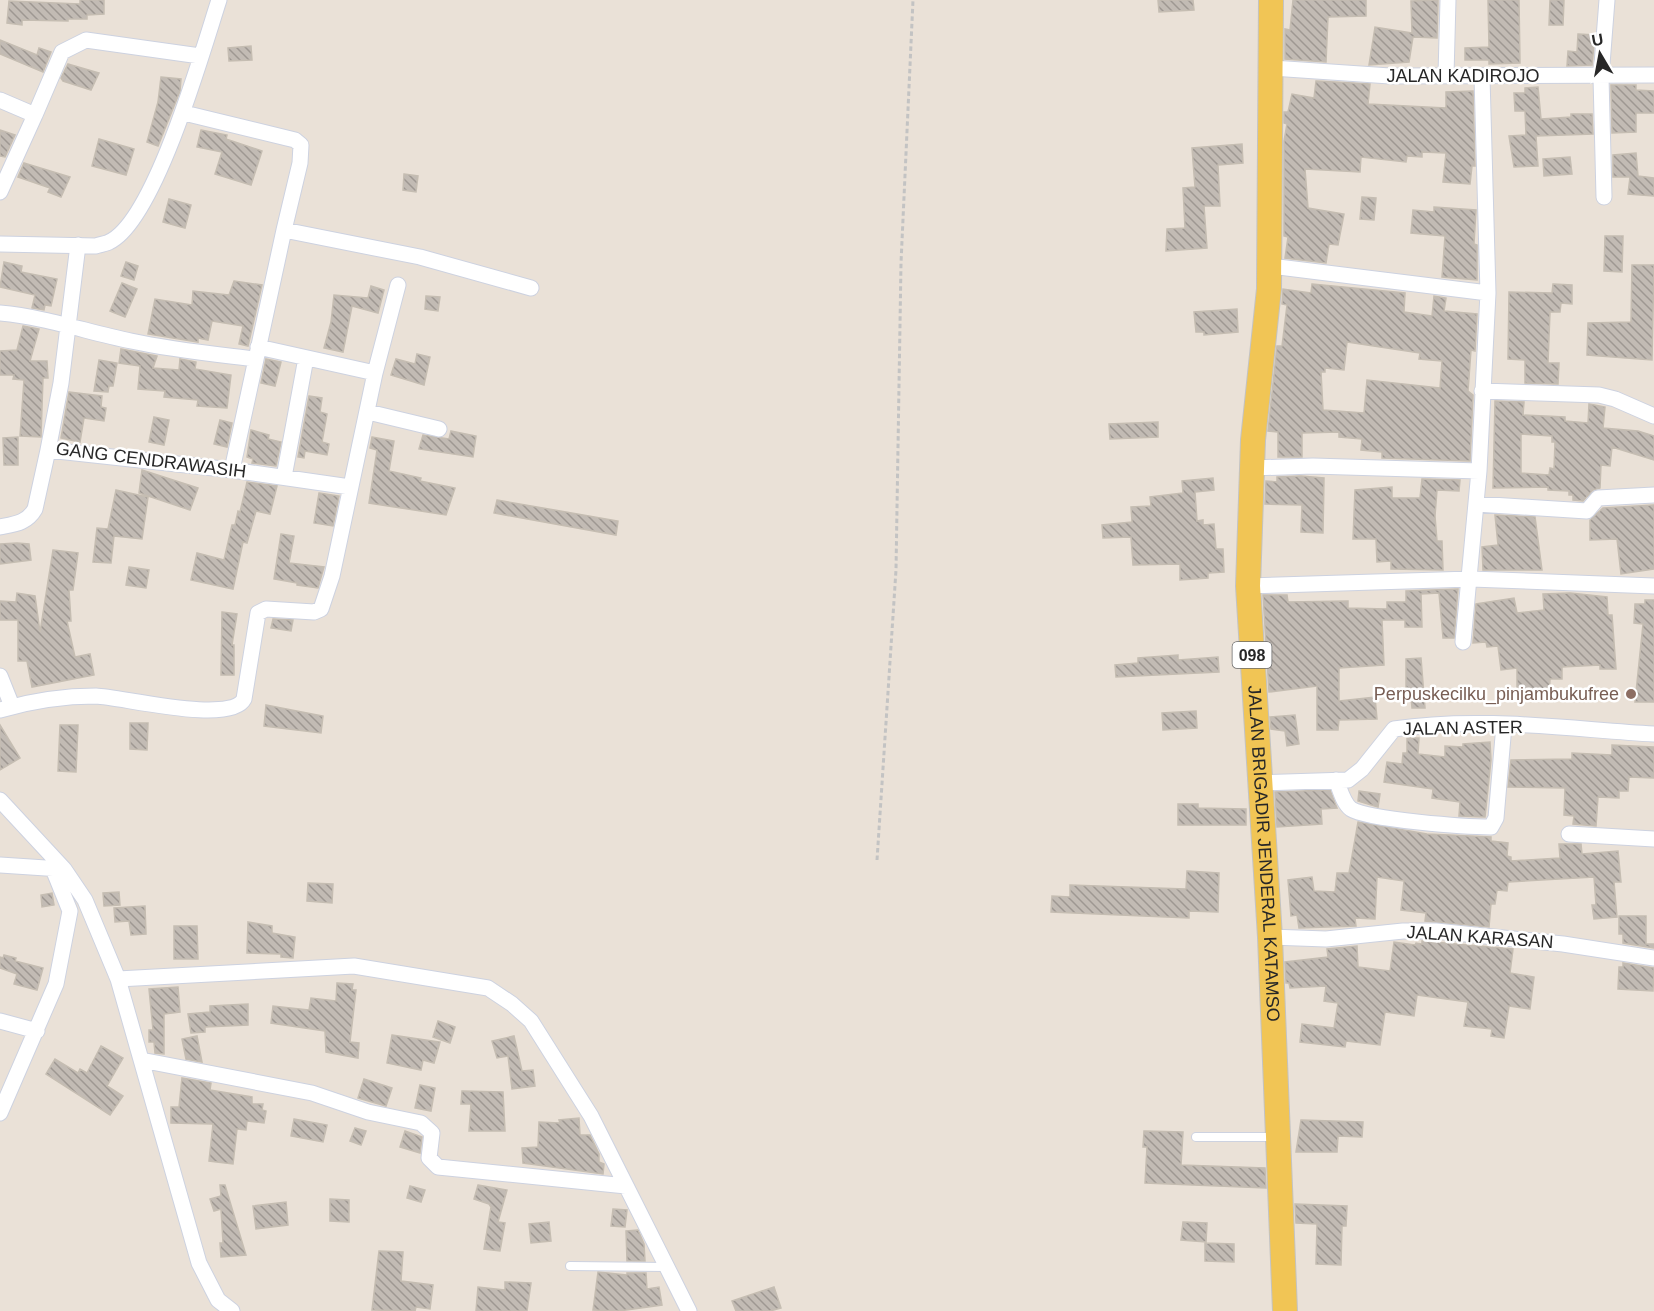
<svg xmlns="http://www.w3.org/2000/svg" width="1654" height="1311" viewBox="0 0 1654 1311" font-family="Arial,sans-serif">
  <style>
    .building { fill: url(#building-back-hatch); stroke: #c5bdb2; stroke-width: 1.5; fill-rule: evenodd }
    .lines { fill: none; stroke-linecap: round; stroke-linejoin: round }
    .service-casing { stroke: #cdd2e0; stroke-width: 10 }
    .minor-casing { stroke: #cdd2e0; stroke-width: 17 }
    .primary-casing { stroke: #c3c3c3; stroke-width: 26 }
    .path { stroke: #c3c3c3; stroke-width: 3; stroke-dasharray: 4.5 3; stroke-linecap: butt }
    .service { stroke: #fff; stroke-width: 8 }
    .minor { stroke: #fff; stroke-width: 15 }
    .primary { stroke: #f1c555; stroke-width: 24 }
    .education-dot { fill: #8d6e63; stroke: #fff; stroke-width: 2 }
    .labels { text-anchor: middle; dominant-baseline: central; stroke-width: 5; stroke-linejoin: round; paint-order: stroke }
    .shield { fill: #fff; stroke: #686868; stroke-width: 1.5 }
    .shield-label { font-size: 16px; font-weight: bold; fill: #272727 }
    .street-label { font-size: 18px; fill: #272727; stroke: #fff }
    .education-label { font-size: 18px; fill: #785e54; stroke: #fff; text-anchor: end }
  </style>
  <defs>
    <pattern id="building-back-hatch" width="6" height="6" patternUnits="userSpaceOnUse" patternTransform="scale(1.5)"><rect width="6" height="6" fill="#c2bbb4"/><path d="M-1 5l2 2M0 0l6 6M5-1l2 2" fill="none" stroke="#9e9892"/></pattern>
  </defs>
  <rect width="100%" height="100%" fill="#eae1d7"/>
  <path class="building" d="M80,0h24v14l-17,1v4h-19v2l-46,-1v5l-15,-2 2,-22 71,3z
    M1158,0h35l1,10 -35,2z
    M1293,0h73v16l-38,1 -2,45 -41,-3v-30l5,1z
    M1438,0l-1,38 -24,-1 -4,25 -40,3 6,-38 37,6 -1,-32z
    M1488,0h31l1,63 -31,1v-4h-24v-12l24,-1z
    M1550,0h14l-1,25h-14z
    M1578,34l17,1 -3,30 -25,1 1,-15 9,1z
    M0,40l37,15 2,-7 12,4 -8,20 -43,-18z
    M251,46l1,14 -23,1 -1,-13z
    M68,64l31,9 -8,17 -28,-9 -2,-3z
    M161,77l20,2 -1,12 -22,55 -11,-4 11,-40z
    M1316,81l54,3 -2,20 78,4v-16l27,-1 2,75h-3l-2,18 -27,-2 3,-29 -24,-1v5l-15,-1 -1,6 -45,-5 -1,15 -55,-3 3,39 36,6 -6,31 -9,-1 -3,19 -41,-5 3,-21 -4,-1v-95l3,-17 -3,-1v-11h4l4,-18 22,4z
    M1611,85h25v5l18,1v22h-18v19l-24,1z
    M1538,87l3,32 30,-2v-3h21l1,20 -57,2 2,30 -24,1 -5,-31 17,-1 -1,-24h-10l-1,-18h11v-5z
    M0,130l15,5 -10,22 -5,-1z
    M201,130l26,5 -1,4 36,12 -11,34 -36,-11 7,-22 -25,-5z
    M99,139l35,10 -8,26 -34,-9z
    M1242,144l1,19 -25,2 2,41h-16l3,42 -41,3 1,-22 18,-1 -2,-40 12,-1 -3,-39z
    M1636,153l2,23 16,2v18l-26,-2 2,-17h-17v-22z
    M1570,157l2,17 -28,2 -1,-17z
    M24,163l46,14 -9,20 -13,-5 2,-4 -32,-11z
    M404,174l14,2 -2,16 -13,-2z
    M1362,197l14,1 -2,22 -14,-1z
    M169,199l22,6 -6,23 -22,-6z
    M1434,207l42,3 -2,34 3,1v35l-35,-3 3,-41 -34,-3 2,-23 21,2z
    M1605,236h18l-1,36 -18,-1z
    M4,262l18,4 -1,6 36,7 -6,27 -6,-1 -1,5 -12,-2 3,-13 -35,-8z
    M126,262l12,4 -4,14 -13,-4z
    M1632,265h22l-2,95 -65,-5 1,-32 43,-1z
    M234,281l28,4 -14,61 -9,-2 4,-18 -31,-5 -4,19 -10,-2v4l-50,-8 7,-35 37,6 1,-14 36,4z
    M122,283l15,6 -12,28 -15,-6z
    M1312,284l93,9 -1,19 28,4 2,-20 12,2 -2,13 33,3 -2,37 -4,-1 -3,41 5,4 -3,66 -88,-3v-6l-21,-2 1,-11 -23,-2v-5l-37,1v24h-24v-25l-10,-1 9,-85h5l5,-41 -5,-1 1,-15 28,4zM1347,342l73,11 -1,6 23,2 -2,27 -73,-8 -3,33 -41,-3 -2,-38h4v-4l19,2z
    M1553,284l19,1v19l-11,-1 -1,9h-10l-2,51h11l-1,21 -33,-1v-23l-17,-1 1,-67 43,1z
    M371,286l13,4 -6,23 -26,-7 -9,46 -19,-4 7,-26 3,-27 34,3z
    M426,296l14,1 -2,14 -13,-2z
    M1237,309l1,23 -34,3v-3h-8l-2,-20z
    M23,326l16,3 -9,32h17l1,17h-5l-2,59 -21,-1 4,-56 -11,-1 1,-4h-14v-24l17,-1z
    M121,349l36,7 -4,12 26,2 1,-11 16,3 -1,7 36,6 -4,33 -30,-2 1,-6 -34,-3 1,-6 -27,-2 2,-23 -21,-3z
    M417,354l13,3 -6,28 -33,-10 5,-16 19,5z
    M266,359l15,3 -6,24 -14,-3z
    M99,360l18,3 -4,23h-4l-1,6 -14,-1z
    M69,392l33,4 -1,11 5,1 -2,13 -20,-3 -4,24 -19,-4z
    M309,396l13,2 -2,14 7,2 -5,28 7,2 -2,11 -22,-4 -1,7 -6,-1z
    M1495,401l29,1 -1,13 42,2v4l23,2 1,-19 16,3 -2,21 35,3 16,5v24l-42,-13 -2,19 -9,-1 -1,23 -7,2 -10,11 -10,-1v-5h-4v-4l-21,-1v-3l-55,1zM1521,434l31,2v6h3l-1,27 -4,-1 -1,7 -28,-2z
    M154,417l15,3 -5,25 -15,-3z
    M220,420l12,3 -5,24 -13,-3z
    M1158,422v15l-48,2 -1,-15z
    M251,430l18,5 -1,4 13,3 -5,24 -24,-3 1,-4 -6,-2z
    M451,431l25,5 -3,21 -54,-8 4,-14 26,4z
    M18,437v28h-14l-1,-27z
    M372,437l22,4 -5,30 32,7 -1,3 35,7 -9,27 -77,-12 8,-53 -7,-2z
    M142,470l56,18 -8,22 -51,-17z
    M1301,476l23,2 -1,55 -22,-1 1,-27 -37,-1 1,-23 11,1v-5z
    M1213,478l1,12 -19,2 2,29 6,-1v5l11,-1 2,25h7l1,23 -16,1v5l-28,2v-16l-47,1 -2,-28 -28,1 -1,-13 30,-3 -1,-15 20,-1 -1,-9 33,-4 -1,-12z
    M1422,479l38,1 -1,11 -22,-1 -2,26 2,25h5l1,29 -52,-1v-8l-14,1 -1,-23h-23l2,-49 37,-3v11h28z
    M247,482l30,4 -7,28 -14,-3 -9,32 -4,-1 -10,47 -42,-9 6,-27 27,7 8,-35h3l3,-14 2,1z
    M116,490l32,7 -6,42 -28,-3 -3,27 -18,-1 4,-34 11,1z
    M319,493l20,3 -6,30 -19,-3z
    M497,500l121,21 -2,14 -122,-22z
    M1654,505v64l-33,5 -4,-35 -27,1v-20l13,-12z
    M1495,515l40,2 7,53h-59l-1,-23 16,-2z
    M281,534l13,2 -5,27 35,4 -6,21 -21,-3v-2l-23,-4z
    M17,543l12,1 2,16 -31,4v-20z
    M53,550l25,3 -5,37h-4l2,31h-4l8,36 15,-3 4,21 -62,12 -5,-26h-9v-41h-18v-19l16,1 1,-9 18,3 5,36z
    M129,567l20,3 -3,18 -20,-3z
    M1458,589l-4,49h-11l-4,-45 -18,1 1,33h-17v-7h-23l2,45 -45,3v33l36,-4 2,22 -38,1 -1,10h-21v-44l-48,6 -6,-97h24l1,7 60,-1v7l39,1v-7h19v-11z
    M1570,593l37,4 1,18h4l4,54h-16v-4l-38,2v12h-12l-1,17 -32,-1v-27l-16,2 -3,-24 -11,1 -1,-5 -13,1 3,-39 38,-6 3,15 27,-3 -1,-16z
    M1645,600h9v102h-19l8,-78 -9,-1 1,-19h10z
    M222,612l15,2 -5,31h2v30h-13z
    M273,619l20,1 -2,11 -20,-3z
    M1178,655v5l40,-3 1,15 -103,5 -1,-12 23,-2v-5z
    M1421,658l4,50h-13l-1,-11 -5,1v-39z
    M266,705l57,11 -2,17 -57,-7z
    M1196,711l1,17 -34,2 -1,-17z
    M1295,715l4,29 -12,2 -2,-15 -14,-2 -1,-12z
    M130,723h18l-1,27 -17,-1z
    M0,725l20,33 -20,12z
    M60,725h18l-2,47 -18,-1z
    M1407,738h12l-1,16 27,3v-11l18,1v-3l27,-2 1,18 -6,57 -26,-1 1,-14 -28,-4 1,-9 -49,-7 3,-20 15,2 1,-11h4z
    M1612,745l42,2v31l-25,-1 -1,14h-9v7l-21,-1 -2,29 -23,-2 1,-8 -10,-1 1,-27 -57,-1 3,-27 61,-1v-6l40,2z
    M1330,790l7,18 -16,1 1,15 -45,3 -2,-35z
    M1359,791l21,3 -2,13 -20,-6z
    M1178,804h20v4l48,1v16h-68z
    M1358,822l69,12 64,3v4l17,2 -1,13 4,1v4l49,-3 -1,-14h22l1,10 36,-3 3,31h-7l3,35 -23,2 -2,-14h4l-2,-28 -86,5 -1,9 -10,-1 -2,14h-4l-2,23 -64,-6 1,-8 -25,-3 3,-29 -27,-4 -2,42 -20,-1 1,8 -57,2 -2,-13 -6,1 -3,-36 24,-3 2,14 21,1 2,-19h12z
    M1187,871l32,2 -1,39 -29,-1v7l-138,-6 1,-16 18,1v-12l116,4z
    M308,883l25,1 -1,19 -25,-2z
    M119,892l1,13 -16,1 -1,-13z
    M52,893l2,12 -12,2 -1,-12z
    M145,906l1,28 -15,1 -2,-14 -14,1 -1,-14z
    M1619,916h27v28h8v4l-31,-5v-9h-4z
    M248,922l24,4v7l23,4 -2,21 -12,-1v-3l-34,-1z
    M174,926h23l1,33h-24z
    M1422,941l91,8 -3,24 24,4 -4,32 -21,-3 -5,32 -13,-2 1,-7 -28,-3 4,-24 -51,-7 -3,21 -29,-4 -5,33 -34,-4 -1,6 -45,-5 2,-18 32,4 4,-25 -14,-2 2,-15 -36,2 -1,-5h-3l-1,-21 43,-5 -1,-8 30,-3 1,21 32,4 4,-29 21,3 1,-2 6,1z
    M4,955l12,3 -1,3 28,7 -6,22 -23,-6 3,-10 -17,-6v-11l3,1z
    M1623,963l31,5 -1,23 -35,-2 1,-22h4z
    M337,983l16,1 -1,6h4l-6,52 9,1 -1,15 -32,-6 -1,-21 -54,-8 2,-17 36,4 2,-12 25,3z
    M178,987l2,25 -16,2v40l-9,-1 -1,-11h-5v-12h4l-4,-41z
    M248,1004v21l-43,2v5l-14,1 -3,-19 22,-2v-6z
    M438,1021l17,6 -5,16 -17,-6z
    M392,1035l48,7 -6,21 -11,-3 -2,10 -34,-7z
    M197,1036l5,26 -16,-3 -4,-20z
    M514,1036l8,35 11,-1 2,16 -23,3 -4,-33 -11,2 -5,-17z
    M101,1046l22,12 -16,28 16,10 -13,19 -64,-41 9,-15 23,14 2,-4 7,4z
    M182,1078l29,5 -1,7 42,7v7h11l-1,6 4,1 -2,12 -17,-2 -1,9 -9,-1 -4,35 -24,-3 4,-37 -42,-1v-16h8z
    M364,1079l28,9 -6,18 -28,-8z
    M420,1085l15,3 -4,23 -16,-3z
    M462,1091l41,1 2,39h-36l2,-27h-10z
    M579,1118l1,17h10l9,19v8l5,2 -1,10 -80,-11 -1,-15 16,-1 1,-25 21,1 -1,-3z
    M294,1119l33,6 -4,17 -32,-6z
    M1301,1120l62,2 -1,15 -24,-1 -1,16h-41z
    M355,1128l11,3 -5,14 -11,-4z
    M405,1131l17,6 -2,16 -20,-6z
    M1144,1131l39,1 -2,33 84,3 1,20 -121,-5 2,-36h-4z
    M220,1185h5l21,70 -25,2 -1,-14h3l-2,-34 -7,2 -4,-12 11,-3z
    M478,1185l29,5 -9,32 7,1 -5,28 -16,-2 7,-42 -2,-3 -15,-5z
    M410,1186l15,4 -4,12 -14,-4z
    M330,1199l19,1v22l-19,-1z
    M286,1202l2,23 -32,4 -3,-23z
    M1295,1204l52,2 -1,20h-4l-1,39 -25,-1 1,-40 -21,-1z
    M613,1209l14,1 -2,17 -14,-1z
    M549,1222l2,19 -20,2 -2,-19z
    M1183,1222l24,1 -1,19 -25,-2z
    M638,1230l6,14 1,17h-18l-1,-30z
    M1205,1243l29,1v18l-29,-1z
    M379,1251l24,1 -2,29 32,4 -3,24 -14,-2 -1,4 -43,-1z
    M598,1272l29,3v-2h19l1,16 12,-2 3,18 -43,6 -26,-1z
    M505,1282l26,1 -4,28h-51l2,-24 27,3z
    M774,1287l7,21 -11,3h-34l-4,-10z"/>
  <g class="lines">
    <g class="service-casing">
      <path id="service" d="M1196,1137h80
        M570,1266l96,1"/>
    </g>
    <g class="minor-casing">
      <path id="minor" d="M1272,68l118,8 264,-1
        M1446,75l2,-75
        M1482,77l6,216
        M0,100l35,15 27,-63 24,-12 114,16
        M184,113l111,27 6,5 -1,18 -16,67 136,27 111,31
        M0,192l35,-77
        M1604,197l-3,-120 6,-77
        M0,244l96,2c4,-2 10,-2 13,-4 46,-21 94,-193 110,-242
        M78,245l-17,138 -13,67 184,20 118,17
        M1270,266l218,27 -9,178 -16,171
        M0,313c45,4 87,19 131,28 41,9 83,13 124,18
        M375,373l23,-88
        M1482,391l117,4 16,4 39,17
        M368,412l71,17
        M1252,468l61,-2 166,5
        M232,470l52,-240
        M284,477l22,-119
        M1476,504l111,7 11,-13 56,-3
        M0,527c15,-3 27,-4 35,-18l13,-59
        M1248,586l223,-7 183,7
        M0,676l12,30
        M0,710c31,-9 64,-14 96,-14 26,1 135,29 148,3l14,-86 8,-4 48,3 7,-3 11,-33 43,-203 -117,-26
        M1336,780c4,9 7,23 15,29 17,11 117,18 140,18l5,-9 8,-93
        M1259,783l89,-3 14,-11 32,-40c85,-13 174,0 260,5
        M0,800l64,69 21,31 33,79 81,284 19,37 14,11
        M1569,834l85,5
        M0,865l61,4
        M1270,937l56,2 77,-8h33l127,13 91,14
        M118,979l236,-13 134,22 24,16 19,17 60,95 98,195
        M0,1021l37,10
        M141,1060l171,33 56,19 53,11 11,10 -3,25 9,9 188,19
        M0,1113l56,-129 14,-73 -17,-42"/>
    </g>
    <g class="primary-casing">
      <g id="primary">
        <path id="s1" d="M1271,0l-2,289 -16,151 -5,146 22,351 15,374"/>
      </g>
    </g>
    <path class="path" d="M877,860l19,-290 5,-307 12,-263"/>
    <use href="#service" class="service"/>
    <use href="#minor" class="minor"/>
    <use href="#primary" class="primary"/>
  </g>
  <circle class="education-dot" cx="1631" cy="694" r="6"/>
  <g class="labels">
    <rect class="shield" x="1232.5" y="642" width="39" height="26" rx="4.5"/>
    <g class="shield-label">
      <text x="1252" y="655">098</text>
    </g>
    <g class="street-label">
      <text x="1463" y="76">JALAN KADIROJO</text>
      <text transform="translate(151 460) rotate(7)">GANG CENDRAWASIH</text>
      <text transform="translate(1463 728) rotate(-1)">JALAN ASTER</text>
      <text stroke="none"><textPath href="#s1" startOffset="855">JALAN BRIGADIR JENDERAL KATAMSO</textPath></text>
      <text transform="translate(1480 937) rotate(4)">JALAN KARASAN</text>
    </g>
    <g class="education-label">
      <text x="1619" y="694">Perpuskecilku_pinjambukufree</text>
    </g>
  </g>
  <g transform="translate(1600 54) rotate(350)" stroke="#ffffff" stroke-width="4.5" paint-order="stroke">
  <path d="M0-4.5L10 22L0 15L-10 22Z" fill="#272727"/>
  <text y="-9" font-size="16" font-weight="bold" text-anchor="middle" fill="#272727">U</text>
  </g>
</svg>
